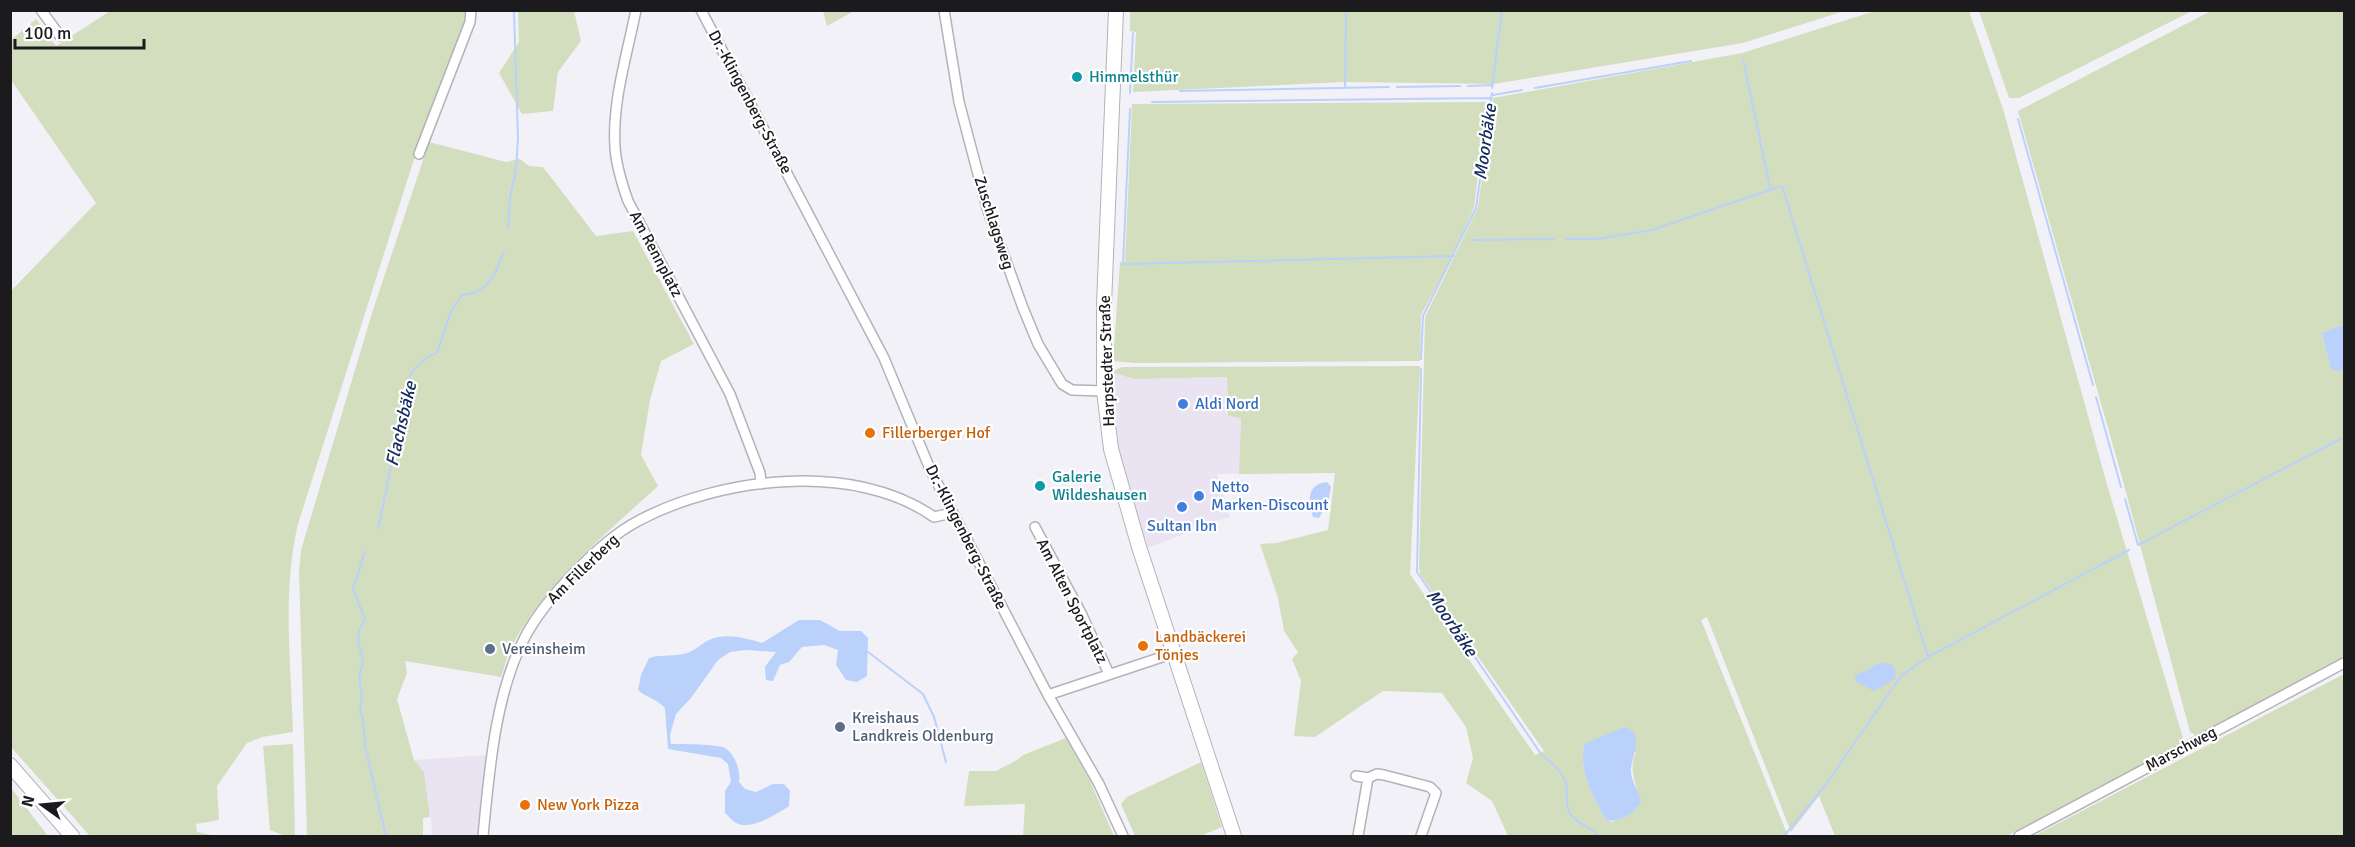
<svg xmlns="http://www.w3.org/2000/svg" width="2355" height="847" viewBox="0 0 2355 847" font-family="Signika,sans-serif">
  <style>
    .built { fill: #e9e3f2 }
    .green { fill: #d3debe; fill-rule: evenodd }
    .water { fill: #bad1fc }
    .lines { fill: none; stroke-linecap: round; stroke-linejoin: round }
    .stream { stroke: #bad1fc; stroke-width: 2 }
    .minor-casing { stroke: #b4b2b9; stroke-width: 12 }
    .secondary-casing { stroke: #b4b2b9; stroke-width: 16 }
    .minor { stroke: #fff; stroke-width: 9 }
    .secondary { stroke: #fff; stroke-width: 14 }
    .culture-dot { fill: #0f9aa8; stroke: #fff; stroke-width: 2 }
    .shop-dot { fill: #3f7fe0; stroke: #fff; stroke-width: 2 }
    .food-dot { fill: #e8710a; stroke: #fff; stroke-width: 2 }
    .service-dot { fill: #5c6f8a; stroke: #fff; stroke-width: 2 }
    .labels { text-anchor: middle; dominant-baseline: central; stroke-width: 4.5; stroke-linejoin: round; paint-order: stroke }
    .culture-label { font-size: 16px; fill: #0d838f; stroke: #fff; text-anchor: start }
    .street-label { font-size: 16px; fill: #1b1a1d; stroke: #fff }
    .shop-label { font-size: 16px; fill: #366cbe; stroke: #fff; text-anchor: start }
    .food-label { font-size: 16px; fill: #c56008; stroke: #fff; text-anchor: start }
    .service-label { font-size: 16px; fill: #4e5e75; stroke: #fff; text-anchor: start }
    .water-label { font-size: 18px; font-style: italic; fill: #152e61; stroke: #fff }
  </style>
  <rect width="100%" height="100%" fill="#f3f1f8"/>
  <path class="built" d="M1111,372l23,7 93,-2 1,39 13,1 -2,57h-22l13,43 -38,10 -8,7 -36,14 -28,-86 -7,-51z
    M488,755l-8,81h-49l1,-7 -8,-57 -10,-12z"/>
  <path class="green" d="M110,11h357v8l-51,134 -118,371c-16,67 -7,140 -5,208l-31,5 -15,6 -30,43 2,34 -23,4 1,8 19,4h-126l-79,-89 -1,-455 86,-89 -85,-123v-40l25,-21 20,27z
    M518,11h56l7,30 -23,31 -5,39 -31,3 -23,-41 20,-31z
    M823,11v-1l31,1 -27,15z
    M1130,11v-1l714,1 -101,32 -249,41 -148,-2 -213,10 3,-60 -6,-1z
    M1875,11h94l34,98 105,379 75,250 -1,5 -175,93h-172l-16,-40 -28,36 -84,-215 -6,3 87,216h-280l-16,-35 -26,-18 7,-25 -7,-31 -24,-34 -59,-2 -68,46 -21,-1 7,-55 -9,-22 6,-7 -14,-21 -6,-33 -18,-54 16,-1 52,-13 7,-57 -96,1 2,-56 -13,-2 -1,-39 -93,2 -23,-7 11,-5 298,-1 -10,208 125,181 9,-4 -124,-177 -1,-6 6,-251 53,-110 15,-109 249,-45zM1584,744l52,8c-10,23 5,34 2,56l-26,14 -6,-2c-14,-25 -27,-47 -22,-76z
    M1979,11v-1l213,1 -173,87h-10z
    M2211,11h133v313l-22,9 16,39 6,-2v288l-147,78 -7,-4 -67,-251 -105,-370z
    M1487,102l-13,106 -20,46 -33,61 -1,46 -285,2 -22,-2 7,-99h5l7,-158z
    M429,142l77,20 14,-3 9,7 14,1 53,69 37,-5 61,113 -33,17 -11,39 -9,55 17,31c-51,47 -114,98 -146,160 -5,9 -7,21 -11,31l-96,-16 2,12 -10,26 17,61 10,12 6,45 -7,1v18h-116l-8,-264 2,-22 71,-237z
    M2344,674v162h-310z
    M1066,738l24,43 24,55h-91l2,-32 -61,2 5,-35h27l21,-11 6,-5z
    M293,744l2,92h-10l-15,-6 -7,-84z
    M1201,762l21,65 -22,9h-65l-14,-32 6,-7z
    M11,788l37,48h-37z"/>
  <path class="water" d="M2344,324v46l-6,2 -7,-4 -9,-35z
    M1327,482l4,5 -3,16 -9,15 -6,-1c-5,-15 -7,-33 14,-35z
    M799,620h21l20,11h21l7,7 -1,38 -10,6 -11,-2 -10,-15 2,-15 -14,-5 -22,2 -13,15 -9,3 -7,16 -7,-1 -1,-13 11,-15 -30,-2 -16,2 -12,8 -27,38 -15,16 -6,21 1,9c10,0 47,0 54,4 10,6 16,23 14,34l6,7 11,3 17,-8h11l6,7 -1,15c-12,8 -38,25 -53,17 -4,-2 -7,-7 -11,-10v-22l6,-9 -3,-18 -7,-6 -53,-9 -3,-41c-8,-9 -18,-10 -27,-18l3,-15 8,-17c13,-4 25,-1 38,-5 7,-2 13,-8 20,-12 17,-9 38,-3 55,2z
    M1881,663l10,1 5,6 -1,9 -21,12 -17,-9 -3,-6z
    M1625,727c22,6 5,31 6,45 2,21 22,28 -3,43 -7,4 -14,7 -22,5 -14,-25 -27,-47 -22,-76z"/>
  <g class="lines">
    <path class="stream" d="M1743,59l27,129
      M1468,86l24,-1
      M1397,87l63,-1
      M1345,88l1,-78
      M1492,88l10,-78
      M1535,88l156,-27
      M1180,91l209,-4
      M1130,93l3,-60
      M1493,95l29,-5
      M1152,102l339,-4
      M1130,109l-7,155 331,-8
      M2018,119l75,266
      M508,228l2,-31 6,-27 2,-32 -4,-128
      M1566,239h31l55,-9 130,-44 146,471
      M1472,240l82,-1
      M1421,359l2,-43 53,-108 16,-115
      M1421,369l-4,203 124,182c13,11 27,21 26,39 0,7 -1,12 2,19 7,13 22,13 29,24
      M2096,397l25,90
      M2125,499l13,46 206,-108
      M378,528c10,-42 16,-84 27,-126 1,-7 0,-16 3,-22 4,-11 19,-25 29,-27l14,-42 11,-16c27,-2 34,-22 42,-44
      M365,551l-12,38 12,30 -6,12 -1,10 5,20 -4,17 3,16 -2,17 3,8 2,27 21,90
      M868,652l55,42 11,23 12,45
      M1784,836l40,-49 77,-111 27,-19 201,-107"/>
    <g class="minor-casing">
      <path id="minor" d="M41,10l19,26
        M636,10c-9,45 -24,92 -21,137 1,19 7,37 13,54l102,193 30,79 1,11
        M701,10l183,348 46,111 118,226 51,89 24,52
        M944,10l15,92 28,106 36,100 15,36 24,40 10,6 32,1
        M419,154l51,-132 1,-12
        M1035,527l46,86 28,61
        M1048,695l126,-42
        M1356,776l12,2
        M483,836c6,-62 12,-143 42,-199 20,-38 75,-96 113,-116 82,-44 217,-60 296,-4l18,-4
        M1358,836l10,-58 9,-4 7,1 46,12 6,6 -15,43
        M2019,836l325,-173"/>
    </g>
    <g class="secondary-casing">
      <path id="secondary" d="M1116,10l-12,294v87l7,58 28,98 95,289
        M10,765l62,71"/>
    </g>
    <use href="#minor" class="minor"/>
    <use href="#secondary" class="secondary"/>
  </g>
  <g class="culture-dot">
    <circle cx="1077" cy="77" r="6"/>
    <circle cx="1040" cy="486" r="6"/>
  </g>
  <g class="shop-dot">
    <circle cx="1183" cy="404" r="6"/>
    <circle cx="1199" cy="496" r="6"/>
    <circle cx="1182" cy="507" r="6"/>
  </g>
  <g class="food-dot">
    <circle cx="870" cy="433" r="6"/>
    <circle cx="1143" cy="646" r="6"/>
    <circle cx="525" cy="805" r="6"/>
  </g>
  <g class="service-dot">
    <circle cx="490" cy="649" r="6"/>
    <circle cx="840" cy="727" r="6"/>
  </g>
  <g class="labels">
    <g class="culture-label">
      <text x="1089" y="77">Himmelsthür</text>
      <text x="1052" y="477">Galerie<tspan x="1052" dy="18">Wildeshausen</tspan></text>
    </g>
    <g class="street-label">
      <text transform="translate(750 102) rotate(62)">Dr.-Klingenberg-Straße</text>
      <text transform="translate(994 223) rotate(72)">Zuschlagsweg</text>
      <text transform="translate(656 254) rotate(62)">Am Rennplatz</text>
      <text transform="translate(1107 361) rotate(-92)">Harpstedter Straße</text>
      <text transform="translate(966 537) rotate(63)">Dr.-Klingenberg-Straße</text>
      <text transform="translate(583 569) rotate(-44)">Am Fillerberg</text>
      <text transform="translate(1072 601) rotate(63)">Am Alten Sportplatz</text>
      <text transform="translate(2181 749) rotate(-28)">Marschweg</text>
    </g>
    <g class="shop-label">
      <text x="1195" y="404">Aldi Nord</text>
      <text x="1211" y="487">Netto<tspan x="1211" dy="18">Marken-Discount</tspan></text>
      <text x="1182" y="526" text-anchor="middle">Sultan Ibn</text>
    </g>
    <g class="food-label">
      <text x="882" y="433">Fillerberger Hof</text>
      <text x="1155" y="637">Landbäckerei<tspan x="1155" dy="18">Tönjes</tspan></text>
      <text x="537" y="805">New York Pizza</text>
    </g>
    <g class="service-label">
      <text x="502" y="649">Vereinsheim</text>
      <text x="852" y="718">Kreishaus<tspan x="852" dy="18">Landkreis Oldenburg</tspan></text>
    </g>
    <g class="water-label">
      <text transform="translate(1485 142) rotate(-82)">Moorbäke</text>
      <text transform="translate(401 424) rotate(-77)">Flachsbäke</text>
      <text transform="translate(1452 623) rotate(56)">Moorbäke</text>
    </g>
  </g>
  <rect width="2355" height="847" fill="none" stroke="#1b1a1d" stroke-width="24"/>
  <g transform="translate(42 805) rotate(285)" stroke="#ffffff" stroke-width="4.5" paint-order="stroke">
  <path d="M0-4.5L10 22L0 15L-10 22Z" fill="#1b1a1d"/>
  <text y="-9" font-size="16" font-weight="bold" text-anchor="middle" fill="#1b1a1d">N</text>
  </g>
  <path d="M15 39v9h129v-9" fill="none" stroke="#1b1a1d" stroke-width="3"/>
  <text x="24" y="39" font-size="18" fill="#1b1a1d" stroke="#ffffff" stroke-width="4.5" paint-order="stroke">100 m</text>
</svg>
